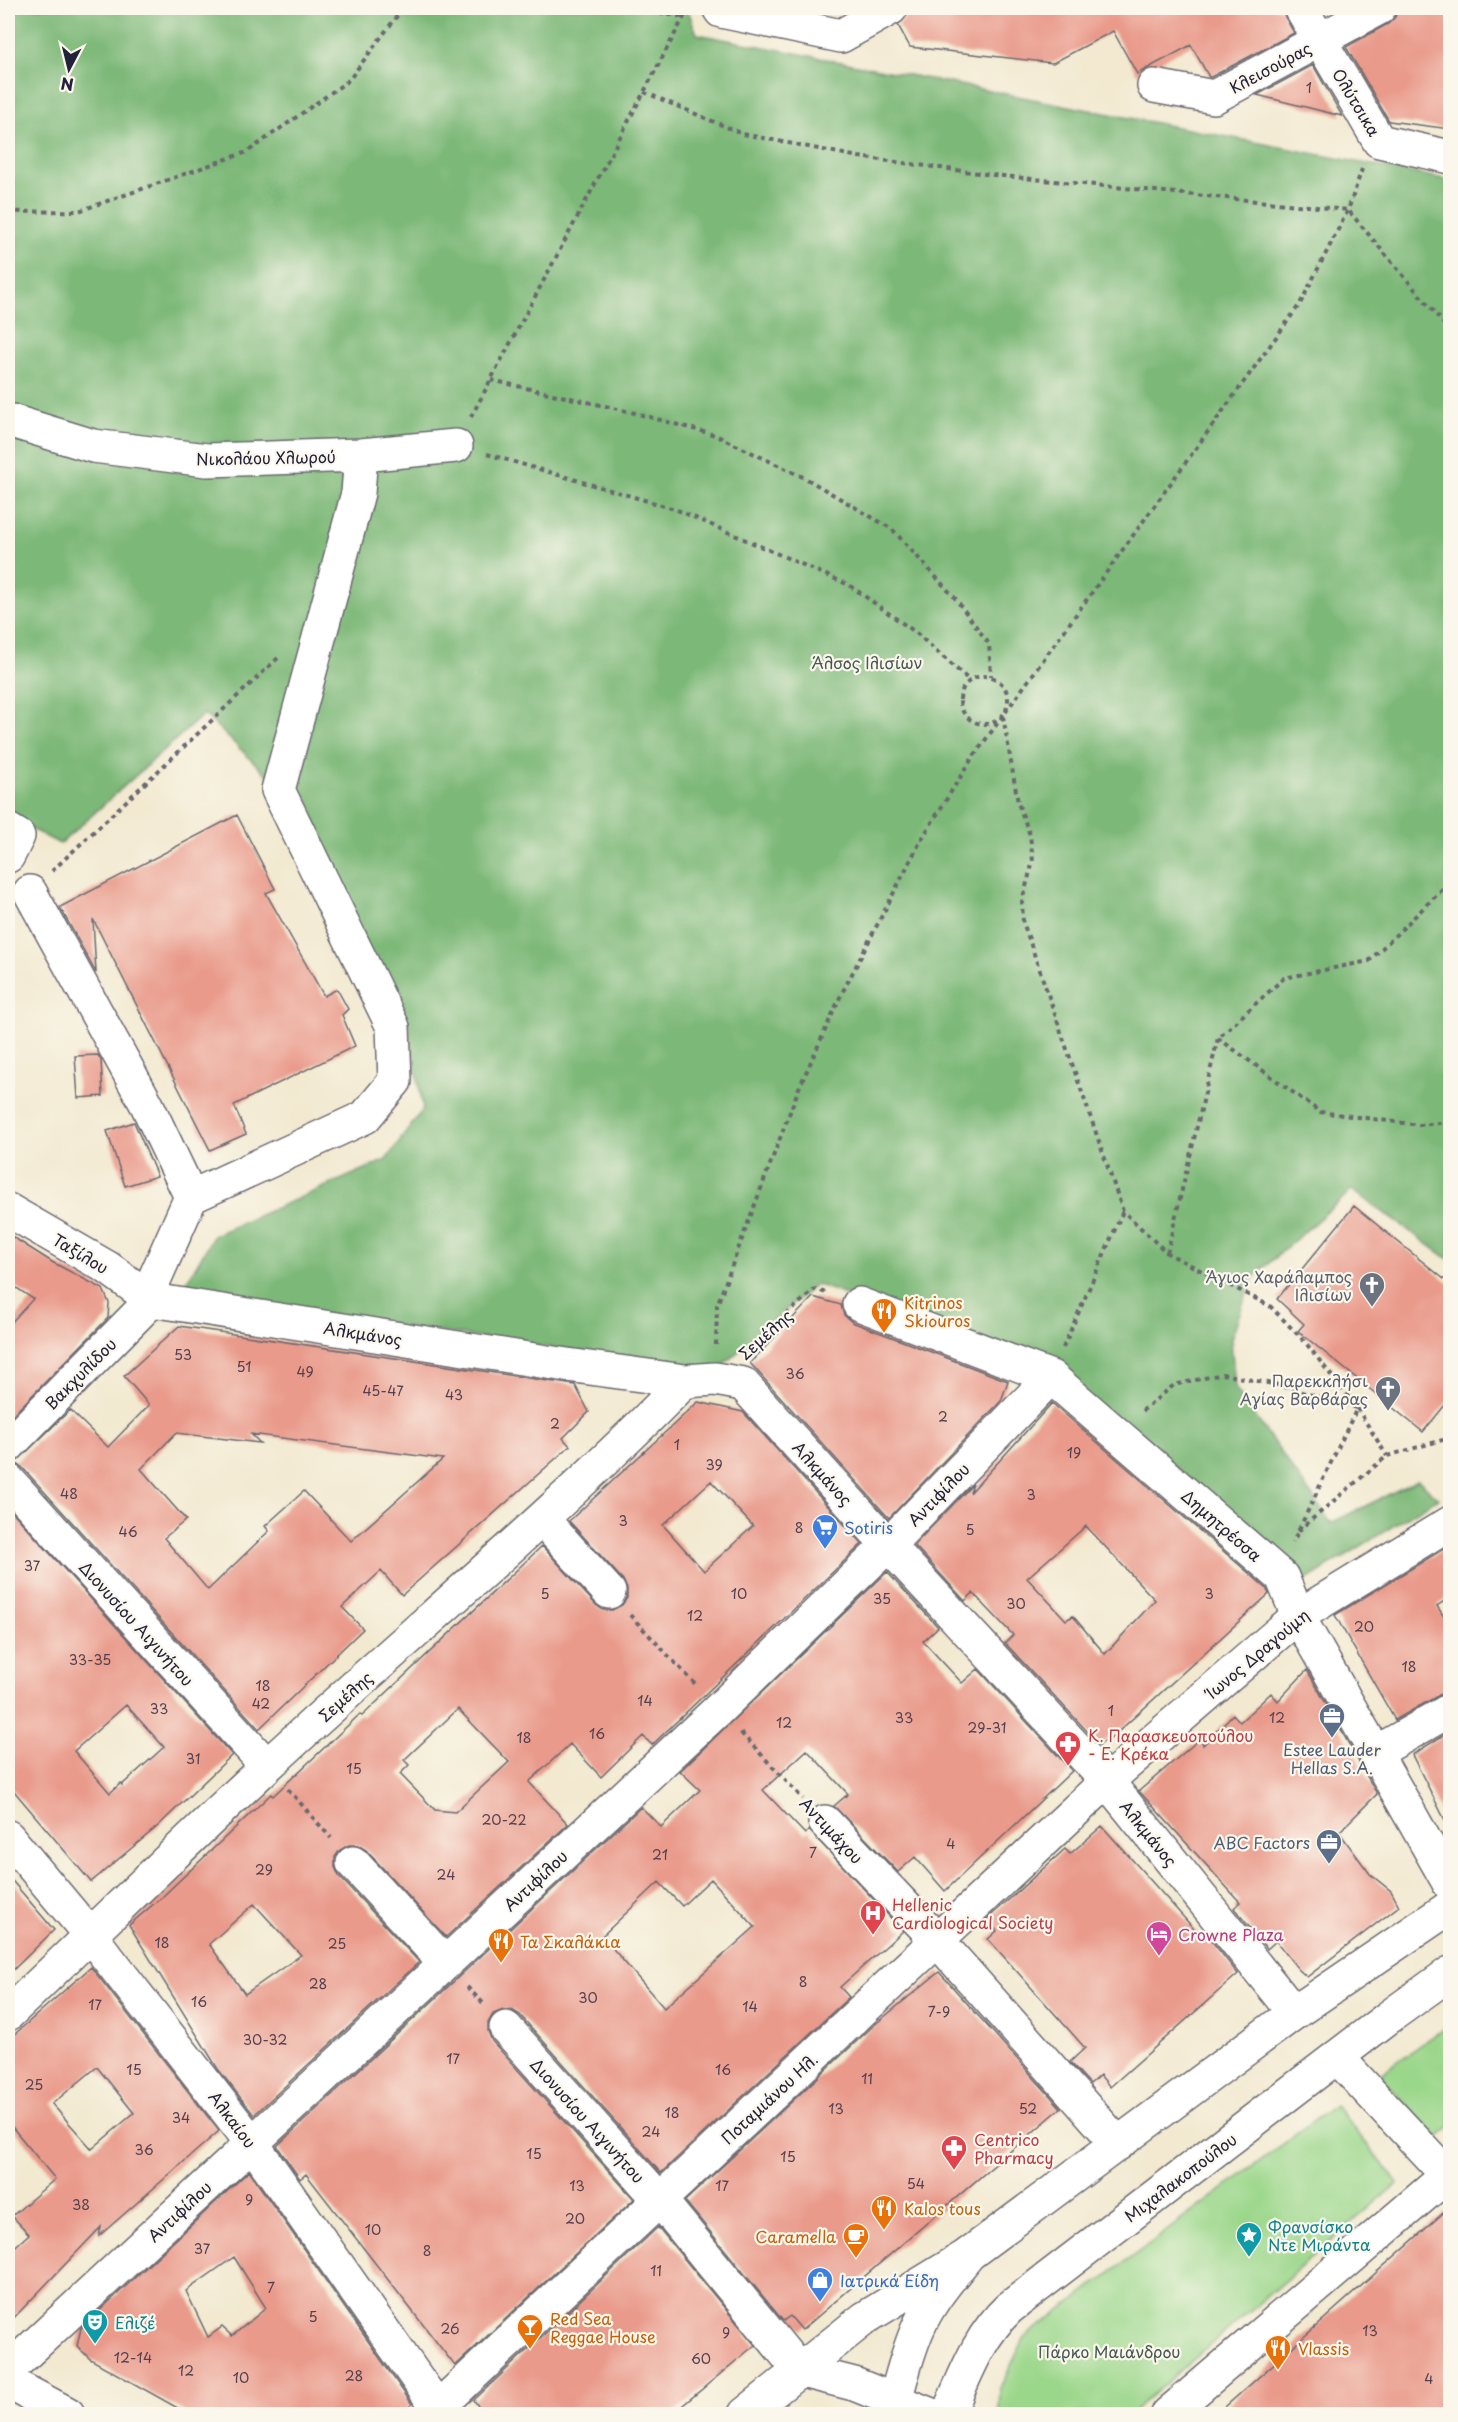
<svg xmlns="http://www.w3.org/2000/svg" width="1458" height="2422" viewBox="0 0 1458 2422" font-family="'Playpen Sans',sans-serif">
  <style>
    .green { fill: #9bd78b; stroke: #5e7c63; stroke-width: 1.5 }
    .forest { fill: #7cb877; stroke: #4f6d59; stroke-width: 1.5 }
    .building { fill: #e99a8a; fill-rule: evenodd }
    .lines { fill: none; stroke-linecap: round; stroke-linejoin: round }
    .minor-casing { stroke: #6b686f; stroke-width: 36 }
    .major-casing { stroke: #6b686f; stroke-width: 36 }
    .path { stroke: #6b686f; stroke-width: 4; stroke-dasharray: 4.5 4.5; stroke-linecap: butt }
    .minor { stroke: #fff; stroke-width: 33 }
    .major { stroke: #fff; stroke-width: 33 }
    .labels { text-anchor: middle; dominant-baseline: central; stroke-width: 4.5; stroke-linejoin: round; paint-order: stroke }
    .number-label { font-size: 14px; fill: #54404f }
    .street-label { font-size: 16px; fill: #22223b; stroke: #fbf7ec }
    .park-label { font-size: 16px; fill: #465853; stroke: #fbf7ec }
    .worship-label { font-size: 16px; fill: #5b616d; stroke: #fbf7ec; text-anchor: end }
    .food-label { font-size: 16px; fill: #c56008; stroke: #fbf7ec; text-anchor: start }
    .shop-label { font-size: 16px; fill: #366cbe; stroke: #fbf7ec; text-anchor: start }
    .health-label { font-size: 16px; fill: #be3a42; stroke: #fbf7ec; text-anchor: start }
    .service-label { font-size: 16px; fill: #4e5e75; stroke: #fbf7ec }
    .hotel-label { font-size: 16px; fill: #b23c85; stroke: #fbf7ec; text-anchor: start }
    .culture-label { font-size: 16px; fill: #0d838f; stroke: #fbf7ec; text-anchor: start }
  </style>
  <rect width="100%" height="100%" fill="#fbf7ec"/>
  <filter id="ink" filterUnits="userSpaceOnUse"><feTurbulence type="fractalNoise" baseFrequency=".0167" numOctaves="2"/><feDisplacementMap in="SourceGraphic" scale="12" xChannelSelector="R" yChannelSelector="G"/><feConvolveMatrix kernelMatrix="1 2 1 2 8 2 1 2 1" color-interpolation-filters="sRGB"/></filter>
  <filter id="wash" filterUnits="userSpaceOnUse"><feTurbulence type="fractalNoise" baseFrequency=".008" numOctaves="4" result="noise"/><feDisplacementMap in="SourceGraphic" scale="24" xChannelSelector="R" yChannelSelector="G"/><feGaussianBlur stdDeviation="1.35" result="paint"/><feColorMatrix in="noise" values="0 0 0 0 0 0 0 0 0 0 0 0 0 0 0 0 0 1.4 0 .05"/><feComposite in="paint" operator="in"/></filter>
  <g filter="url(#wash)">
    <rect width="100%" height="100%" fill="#f2e9d0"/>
    <path class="green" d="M1450,2024v103l-12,11 -59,-63z
      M1335,2105l63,78 -268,231h-131l1,-26 25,-51z"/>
    <path class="forest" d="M8,8h679l10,26 753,146v1080l-98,-70 -100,88 -21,61 4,49 96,135 87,-43 20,18 -133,83 -149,-131 -105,-79 -235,-87 -100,87 -537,-76 35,-60 172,-75 37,-51 -15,-87 -42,-49 -75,-175 -87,-84 -144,130 -52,-27z"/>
    <g id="blocks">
      <path class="building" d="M920,8h362l3,9 9,16 -83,44h-2l-18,-32 -54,29 -24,-43 -60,32 -143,-16 -12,-22 10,-11z
        M1398,8h52v121l-61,-8 -43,-74 42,-23 7,-7z
        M1313,65l29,51 -85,-21z
        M237,815l38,74 -9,4 58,103 13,-7 11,20 -6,6 13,31 -121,59 12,29 -36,16 -117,-231 3,54 -36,-66z
        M98,1055l3,5 2,36 -25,2 -3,-42z
        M134,1122l23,54 -32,10 -18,-55z
        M1354,1206l96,78v115l-27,33 -125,-101 6,-7 -27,-25z
        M8,1234l44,28 51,27 6,14 -1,15 -100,102v-94l25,-27 -25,-17z
        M813,1297l28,8 3,10 8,7 156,59 -7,20 -112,117 -139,-155z
        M179,1326l396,59 14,27 -26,26 7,8 -168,149 -21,-24 -39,36 21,22 -104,100 -237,-262 -7,-4 55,-53 38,37 41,-42 -25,-29zM176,1433l84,10 -9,-9 192,25 -92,82 -47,-50 -39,35 4,5 -61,59 -44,-52 22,-18 -45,-51z
        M698,1402l45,10 119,132 -210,201 -9,-9 -42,41 -31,-33 -41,38 39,42 -122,113 -80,-87 -8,-5h-9l-9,5 -5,7v10l4,9 80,86 -165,153 -36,-46 -89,-144 33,-28 109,-103 2,2 87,-82 2,2 180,-170 54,59 7,5h9l10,-5 5,-7v-9l-4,-9 -54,-59zM711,1481l42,45 -49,45 -41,-46zM458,1709l51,53 -54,50 -20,-2 -35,-36 9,-9 -5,-5zM254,1904l47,51 -56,39 -36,-50z
        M1052,1403l214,185 3,6 -161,147 -1,-2 -7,6 -95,-102 8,-8 -40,-42 -8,8 -51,-56 59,-61 -3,9zM1086,1526l69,74 -50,54 -32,-38 -7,4 -39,-42z
        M8,1507l224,248 -74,71 -67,56 -83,-98zM126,1705l38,42 -42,38 -1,-2 -11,10 -36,-42z
        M1450,1545v52l-13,9 13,20v65l-9,3 -46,26 -60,-105z
        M887,1572l51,55 -15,14 39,42 16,-14 94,102 -127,120 -30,-34 -17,15 -64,-66 14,-12 -41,-44 -44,40 42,44 4,-4 94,101 -63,56 9,10 -188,176 -141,-158 -8,-5h-9l-10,4 -5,9v8l4,10 142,158 -179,167 -149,-192 -6,5 -23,-33 364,-339 20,20 39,-37 -20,-19zM711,1879l44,48 -91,81 -62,-72 57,-54 23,24z
        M1307,1670l70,124 -38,38 31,42 21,17 8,15 -92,71 -9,-8 -22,-28 -9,8 -33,-41 6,-6 -101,-111 62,-53 2,7 30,-31 7,8 31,-29 7,8z
        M1450,1731v99l-38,-75z
        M1102,1826l101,113 4,-4 31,39 -128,113 -10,-12 -10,9 -20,-22 15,-14 -97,-109 9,-8 -11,-11 79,-71 5,5z
        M8,1876l46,54 -46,45z
        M91,1967l128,164 -120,105 2,-9 -93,97v-71l21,-19 -17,-18 43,-37 -47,-57v-82zM97,2067l37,46 -42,36 -40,-45z
        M939,1972l122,136 -259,222 -12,-14 -7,5 -98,-120 188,-175z
        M249,2171l163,233 -10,11h-212l-100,-56 -13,-13 4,-18zM234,2257l32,51 -34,28 -10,-9 -14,10 -22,-46z
        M1450,2207v208h-234l98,-87z
        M658,2227l97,118 -84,70h-187l-10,-15z"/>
    </g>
  </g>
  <g filter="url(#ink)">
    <use href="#blocks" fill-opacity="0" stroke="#6b686f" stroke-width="1.5"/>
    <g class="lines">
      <g class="minor-casing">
        <path id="minor" d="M719,8l2,3 120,25 50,-28
          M1301,8l78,133 71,16
          M1154,86l60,11 165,-89
          M8,420l85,26 114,14 154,-5 95,-9
          M8,830l10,6 -10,20
          M30,892l117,213 44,92 -44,99
          M191,1197l174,-80 30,-36 -2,-54 -115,-237 80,-297 3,-38
          M8,1210l100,58 44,32 408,64 125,17 30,-2 28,5 145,161 219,236 187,232
          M859,1304l192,73 231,200 16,39 152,269
          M8,1446l144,-146
          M8,1480l259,286
          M543,1520l66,72
          M1375,1753l75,-43
          M825,1822l112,118 181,204
          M8,1837l82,98 162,208 190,271
          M353,1863l92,100
          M8,2014c86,-82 171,-166 259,-248 139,-129 285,-249 418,-385
          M506,2028l154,172 139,170 55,14 75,30
          M1337,2057l113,121
          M8,2370l711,-661 169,-164 163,-168
          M8,2382l60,32
          M431,2414l676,-633 191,-165 152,-93
          M745,2414l120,-96 103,-63
          M1168,2414l282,-241"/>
      </g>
      <g class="major-casing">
        <path id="major" d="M891,2414c9,-29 15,-60 28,-88 12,-27 32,-49 50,-72l325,-241 156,-106
          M948,2414c17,-38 30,-77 61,-106l380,-291 61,-44"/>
      </g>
      <path class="path" d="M633,8l50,9
        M644,92l99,42 116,23 134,18 355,35 102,121
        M8,212l71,-1 168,-59 102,-72 54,-72
        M491,380l140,32 84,23 90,43 87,51 63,69 34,46 2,32
        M471,417l215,-404
        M487,454l188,55 174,76 66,47 54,48
        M960 700a24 24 0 1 1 48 0a24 24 0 1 1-48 0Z
        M1003,716l15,87 12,32 3,26 -11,40 1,21 100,289 44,42 103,53 35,36 52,66 30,48
        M52,871l226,-213
        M1218,1038l102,74 99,13 31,-3
        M1167,1253l51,-215 66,-60 85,-17 81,-79
        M716,1345l1,-40 82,-217 42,-93 80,-155 50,-80 329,-456 48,-94 14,-41
        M1063,1348l60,-137
        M746,1351l69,-62 14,5
        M1142,1411l32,-26 48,-11 56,11 79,23 -64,134
        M1446,1439l4,6
        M1298,1531l89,-75 59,-17 4,-6
        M630,1615l67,71
        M741,1733l62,66
        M288,1789l43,49
        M467,1987l18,18"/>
      <use href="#minor" class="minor"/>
      <use href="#major" class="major"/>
    </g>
  </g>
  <defs>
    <g id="church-pin" transform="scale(1.35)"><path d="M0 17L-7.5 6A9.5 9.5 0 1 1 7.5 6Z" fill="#6b7280" stroke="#fbf7ec"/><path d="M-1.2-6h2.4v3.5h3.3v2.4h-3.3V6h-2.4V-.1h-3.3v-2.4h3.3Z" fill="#fff"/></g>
    <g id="restaurant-pin" transform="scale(1.35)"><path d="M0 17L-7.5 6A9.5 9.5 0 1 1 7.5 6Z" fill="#e8710a" stroke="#fbf7ec"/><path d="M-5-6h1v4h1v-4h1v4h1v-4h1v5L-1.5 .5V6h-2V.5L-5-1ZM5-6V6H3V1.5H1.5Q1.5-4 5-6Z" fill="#fff"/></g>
    <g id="supermarket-pin" transform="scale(1.35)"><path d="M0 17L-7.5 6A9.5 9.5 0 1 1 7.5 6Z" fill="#3f7fe0" stroke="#fbf7ec"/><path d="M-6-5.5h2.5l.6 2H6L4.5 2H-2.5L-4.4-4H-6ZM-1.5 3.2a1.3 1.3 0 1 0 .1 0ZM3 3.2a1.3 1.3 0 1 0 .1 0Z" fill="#fff"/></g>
    <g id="office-pin" transform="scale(1.35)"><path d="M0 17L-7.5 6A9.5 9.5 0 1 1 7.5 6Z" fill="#5c6f8a" stroke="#fbf7ec"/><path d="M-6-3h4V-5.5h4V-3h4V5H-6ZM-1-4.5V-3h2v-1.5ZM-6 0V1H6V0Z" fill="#fff"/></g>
    <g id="pharmacy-pin" transform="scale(1.35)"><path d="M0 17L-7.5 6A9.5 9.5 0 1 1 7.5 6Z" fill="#e0444e" stroke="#fbf7ec"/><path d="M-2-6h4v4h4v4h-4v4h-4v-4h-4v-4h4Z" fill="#fff"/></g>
    <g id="hospital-pin" transform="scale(1.35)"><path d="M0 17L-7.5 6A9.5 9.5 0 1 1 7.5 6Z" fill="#e0444e" stroke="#fbf7ec"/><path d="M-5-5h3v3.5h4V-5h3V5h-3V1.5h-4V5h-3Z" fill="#fff"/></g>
    <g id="hotel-pin" transform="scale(1.35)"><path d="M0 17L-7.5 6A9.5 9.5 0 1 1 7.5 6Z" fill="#d1479c" stroke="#fbf7ec"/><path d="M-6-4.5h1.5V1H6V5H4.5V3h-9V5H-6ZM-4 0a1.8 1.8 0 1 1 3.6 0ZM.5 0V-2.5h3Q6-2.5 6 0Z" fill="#fff"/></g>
    <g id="sight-pin" transform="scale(1.35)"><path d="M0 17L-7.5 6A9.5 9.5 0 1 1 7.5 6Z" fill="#0f9aa8" stroke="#fbf7ec"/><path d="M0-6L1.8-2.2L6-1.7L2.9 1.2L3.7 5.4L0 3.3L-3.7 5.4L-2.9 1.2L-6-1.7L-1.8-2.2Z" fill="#fff"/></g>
    <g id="cafe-pin" transform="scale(1.35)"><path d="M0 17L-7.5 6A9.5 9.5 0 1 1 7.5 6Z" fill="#e8710a" stroke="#fbf7ec"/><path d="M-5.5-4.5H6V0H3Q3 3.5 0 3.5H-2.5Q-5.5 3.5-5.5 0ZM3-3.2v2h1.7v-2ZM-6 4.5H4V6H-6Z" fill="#fff"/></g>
    <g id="shop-pin" transform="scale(1.35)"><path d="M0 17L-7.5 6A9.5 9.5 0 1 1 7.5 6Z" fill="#3f7fe0" stroke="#fbf7ec"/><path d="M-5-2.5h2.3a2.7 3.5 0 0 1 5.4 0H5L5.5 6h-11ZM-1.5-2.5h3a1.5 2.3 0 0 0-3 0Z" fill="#fff"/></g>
    <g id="theatre-pin" transform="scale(1.35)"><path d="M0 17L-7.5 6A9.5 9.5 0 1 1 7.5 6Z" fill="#0f9aa8" stroke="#fbf7ec"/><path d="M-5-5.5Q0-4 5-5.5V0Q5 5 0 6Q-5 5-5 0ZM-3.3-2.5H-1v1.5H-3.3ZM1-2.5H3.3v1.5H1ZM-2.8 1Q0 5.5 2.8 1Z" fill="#fff"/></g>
    <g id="bar-pin" transform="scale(1.35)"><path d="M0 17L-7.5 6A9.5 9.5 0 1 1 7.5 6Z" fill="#e8710a" stroke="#fbf7ec"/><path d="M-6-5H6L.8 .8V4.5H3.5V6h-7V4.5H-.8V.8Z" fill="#fff"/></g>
  </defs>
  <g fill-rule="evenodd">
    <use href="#church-pin" x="1372" y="1285"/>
    <use href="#restaurant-pin" x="884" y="1311"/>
    <use href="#church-pin" x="1388" y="1389"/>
    <use href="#supermarket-pin" x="825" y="1527"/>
    <use href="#office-pin" x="1332" y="1716"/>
    <use href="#pharmacy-pin" x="1068" y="1744"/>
    <use href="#office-pin" x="1329" y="1842"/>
    <use href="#hospital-pin" x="873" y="1913"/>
    <use href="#hotel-pin" x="1159" y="1934"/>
    <use href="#restaurant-pin" x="501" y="1941"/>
    <use href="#pharmacy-pin" x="954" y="2148"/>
    <use href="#restaurant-pin" x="884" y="2208"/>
    <use href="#sight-pin" x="1249" y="2235"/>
    <use href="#cafe-pin" x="856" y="2236"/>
    <use href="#shop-pin" x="820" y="2280"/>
    <use href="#theatre-pin" x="95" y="2322"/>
    <use href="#bar-pin" x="530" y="2327"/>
    <use href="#restaurant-pin" x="1278" y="2348"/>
  </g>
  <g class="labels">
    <g class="number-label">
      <text x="1309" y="87">1</text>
      <text x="183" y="1354">53</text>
      <text x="244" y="1366">51</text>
      <text x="305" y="1371">49</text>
      <text x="795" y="1373">36</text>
      <text x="383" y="1390">45-47</text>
      <text x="454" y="1394">43</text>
      <text x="943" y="1416">2</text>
      <text x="555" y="1423">2</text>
      <text x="677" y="1444">1</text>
      <text x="1074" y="1452">19</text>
      <text x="714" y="1464">39</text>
      <text x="69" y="1493">48</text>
      <text x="1031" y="1494">3</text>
      <text x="623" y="1520">3</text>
      <text x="799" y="1527">8</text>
      <text x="970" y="1529">5</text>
      <text x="128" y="1531">46</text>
      <text x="32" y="1565">37</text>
      <text x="545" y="1593">5</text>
      <text x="739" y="1593">10</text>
      <text x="1209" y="1593">3</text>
      <text x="882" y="1598">35</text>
      <text x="1016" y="1603">30</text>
      <text x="695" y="1615">12</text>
      <text x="1364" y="1626">20</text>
      <text x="90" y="1659">33-35</text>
      <text x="1409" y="1666">18</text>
      <text x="263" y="1685">18</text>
      <text x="645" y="1700">14</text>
      <text x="261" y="1703">42</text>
      <text x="159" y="1708">33</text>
      <text x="1111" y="1710">1</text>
      <text x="904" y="1717">33</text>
      <text x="1277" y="1717">12</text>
      <text x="784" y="1722">12</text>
      <text x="987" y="1727">29-31</text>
      <text x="597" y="1733">16</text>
      <text x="524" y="1737">18</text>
      <text x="193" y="1758">31</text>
      <text x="354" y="1768">15</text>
      <text x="504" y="1819">20-22</text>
      <text x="951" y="1843">4</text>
      <text x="813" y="1852">7</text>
      <text x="660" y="1854">21</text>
      <text x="264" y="1869">29</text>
      <text x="446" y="1874">24</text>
      <text x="162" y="1942">18</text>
      <text x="337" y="1943">25</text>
      <text x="803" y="1981">8</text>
      <text x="318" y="1983">28</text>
      <text x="588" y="1997">30</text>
      <text x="199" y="2001">16</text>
      <text x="95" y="2004">17</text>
      <text x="750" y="2006">14</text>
      <text x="939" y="2011">7-9</text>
      <text x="265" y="2039">30-32</text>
      <text x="453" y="2058">17</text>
      <text x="134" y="2069">15</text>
      <text x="723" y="2069">16</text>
      <text x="867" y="2078">11</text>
      <text x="34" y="2084">25</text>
      <text x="836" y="2108">13</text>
      <text x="1028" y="2108">52</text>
      <text x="672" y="2112">18</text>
      <text x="181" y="2117">34</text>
      <text x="651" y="2131">24</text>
      <text x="144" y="2149">36</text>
      <text x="534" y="2153">15</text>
      <text x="788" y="2156">15</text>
      <text x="916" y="2183">54</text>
      <text x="577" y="2185">13</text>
      <text x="722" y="2185">17</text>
      <text x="249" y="2199">9</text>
      <text x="81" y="2204">38</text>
      <text x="575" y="2218">20</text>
      <text x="373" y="2229">10</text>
      <text x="202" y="2248">37</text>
      <text x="427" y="2250">8</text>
      <text x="656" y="2270">11</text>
      <text x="271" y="2287">7</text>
      <text x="313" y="2316">5</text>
      <text x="450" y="2328">26</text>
      <text x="1370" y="2330">13</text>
      <text x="726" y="2332">9</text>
      <text x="133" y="2357">12-14</text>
      <text x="701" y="2358">60</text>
      <text x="186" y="2370">12</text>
      <text x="354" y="2375">28</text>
      <text x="241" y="2377">10</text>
      <text x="1429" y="2378">4</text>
    </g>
    <g class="street-label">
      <text transform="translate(1270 67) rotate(-28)">Κλεισούρας</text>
      <text transform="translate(1357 102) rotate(59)">Ολύτσικα</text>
      <text transform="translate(266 457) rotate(-1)">Νικολάου Χλωρού</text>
      <text transform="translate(81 1253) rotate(31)">Ταξίλου</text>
      <text transform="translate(363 1333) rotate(9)">Αλκμάνος</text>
      <text transform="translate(765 1334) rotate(-42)">Σεμέλης</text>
      <text transform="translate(80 1373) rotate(-45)">Βακχυλίδου</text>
      <text transform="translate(823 1473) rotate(48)">Αλκμάνος</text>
      <text transform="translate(938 1494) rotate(-46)">Αντιφίλου</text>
      <text transform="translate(1222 1525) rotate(41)">Δημητρέσσα</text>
      <text transform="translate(137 1623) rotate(48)">Διονυσίου Αιγινήτου</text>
      <text transform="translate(1257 1653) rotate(-40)">Ίωνος Δραγούμη</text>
      <text transform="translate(345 1696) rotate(-42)">Σεμέλης</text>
      <text transform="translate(832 1830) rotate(47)">Αντιμάχου</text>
      <text transform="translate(1149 1833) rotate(51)">Αλκμάνος</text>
      <text transform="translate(535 1880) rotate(-43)">Αντιφίλου</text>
      <text transform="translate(769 2098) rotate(-43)">Ποταμιάνου Ηλ.</text>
      <text transform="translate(233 2119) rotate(53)">Αλκαίου</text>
      <text transform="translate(588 2120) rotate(48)">Διονυσίου Αιγινήτου</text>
      <text transform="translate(1180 2177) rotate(-37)">Μιχαλακοπούλου</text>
      <text transform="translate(179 2211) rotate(-43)">Αντιφίλου</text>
    </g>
    <g class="park-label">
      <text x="867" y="662">Άλσος Ιλισίων</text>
      <text x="1109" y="2351">Πάρκο Μαιάνδρου</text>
    </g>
    <g class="worship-label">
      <text x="1352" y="1276">Άγιος Χαράλαμπος<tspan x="1352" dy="18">Ιλισίων</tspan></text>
      <text x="1368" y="1380">Παρεκκλήσι<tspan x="1368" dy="18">Αγίας Βαρβάρας</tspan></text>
    </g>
    <g class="food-label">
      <text x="904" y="1302">Kitrinos<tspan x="904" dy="18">Skiouros</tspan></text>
      <text x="520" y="1941">Τα Σκαλάκια</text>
      <text x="904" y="2208">Kalos tous</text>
      <text x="836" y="2236" text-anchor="end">Caramella</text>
      <text x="550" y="2318">Red Sea<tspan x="550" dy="18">Reggae House</tspan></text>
      <text x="1298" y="2348">Vlassis</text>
    </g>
    <g class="shop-label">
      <text x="844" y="1527">Sotiris</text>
      <text x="840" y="2280">Ιατρικά Είδη</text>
    </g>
    <g class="health-label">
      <text x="1088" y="1735">Κ. Παρασκευοπούλου<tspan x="1088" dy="18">- Ε. Κρέκα</tspan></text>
      <text x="892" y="1904">Hellenic<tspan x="892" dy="18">Cardiological Society</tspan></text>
      <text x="974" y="2139">Centrico<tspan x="974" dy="18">Pharmacy</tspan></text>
    </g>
    <g class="service-label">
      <text x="1332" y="1749">Estee Lauder<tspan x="1332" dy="18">Hellas S.A.</tspan></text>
      <text x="1310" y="1842" text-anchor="end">ABC Factors</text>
    </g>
    <g class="hotel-label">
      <text x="1178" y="1934">Crowne Plaza</text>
    </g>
    <g class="culture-label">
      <text x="1268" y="2226">Φρανσίσκο<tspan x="1268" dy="18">Ντε Μιράντα</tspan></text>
      <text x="115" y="2322">Ελιζέ</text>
    </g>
  </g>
  <rect width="1458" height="2422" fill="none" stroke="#fbf7ec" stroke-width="30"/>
  <g transform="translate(69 69) rotate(187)" stroke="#fbf7ec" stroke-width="4.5" paint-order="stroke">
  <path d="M0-4.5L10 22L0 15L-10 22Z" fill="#22223b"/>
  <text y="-9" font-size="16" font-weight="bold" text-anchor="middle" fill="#22223b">N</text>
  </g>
</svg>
